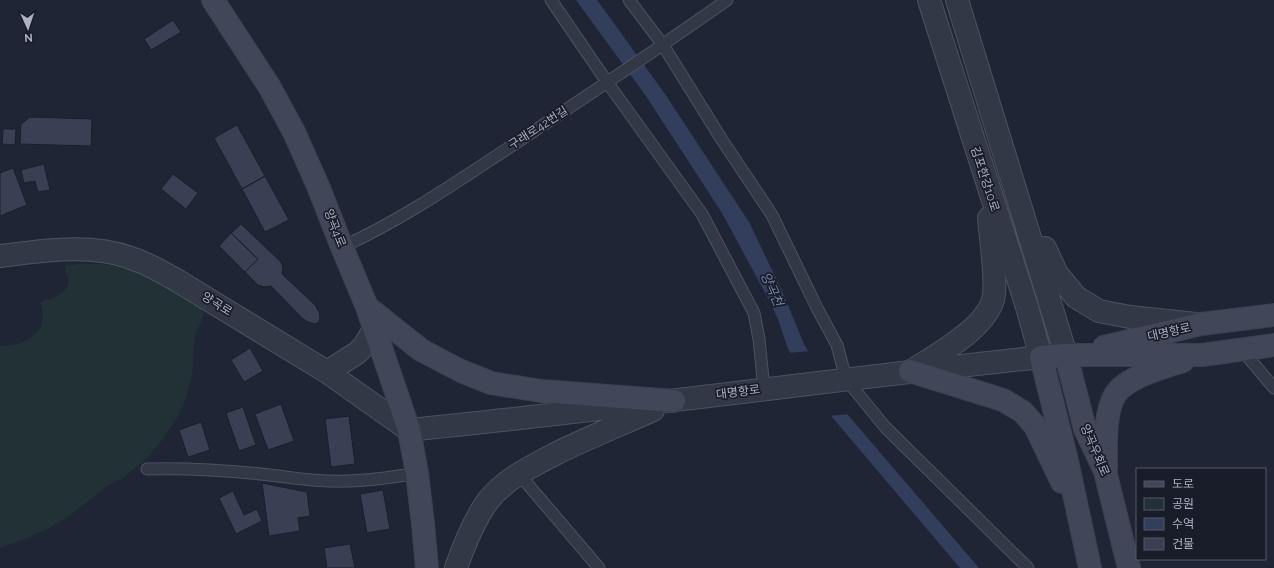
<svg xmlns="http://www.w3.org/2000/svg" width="1274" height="568" viewBox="0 0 1274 568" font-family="Raleway,'Noto Sans KR',sans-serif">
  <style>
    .green { fill: #213136 }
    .water { fill: #333e5d }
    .pier { fill: #202535 }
    .building { fill: #394053; stroke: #1a1f2c }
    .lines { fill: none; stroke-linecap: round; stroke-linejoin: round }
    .service-casing { stroke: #4d5261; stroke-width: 13 }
    .tertiary-casing { stroke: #4d5261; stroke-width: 24 }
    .secondary-casing { stroke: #3c414f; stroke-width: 24 }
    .service { stroke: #333846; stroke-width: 11 }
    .tertiary { stroke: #333846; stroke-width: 22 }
    .secondary { stroke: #414659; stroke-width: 22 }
    .labels { text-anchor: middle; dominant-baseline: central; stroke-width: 3.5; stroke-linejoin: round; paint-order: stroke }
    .street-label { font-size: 12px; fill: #adb2c3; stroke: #191d2a }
    .water-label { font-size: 13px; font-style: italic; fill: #7584ab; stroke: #191d2a }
  </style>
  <rect width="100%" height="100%" fill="#202535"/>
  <path class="green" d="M78,264h25l23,4 29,11 45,25 4,8 -2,8 -7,14 -3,42 -6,22 -8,18 -13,20 -17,21 -25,21 -16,8 -39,31 -19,11 -19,9 -30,11v-202c18,0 43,-8 43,-30 0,-4 -1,-9 -2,-13l4,-3c13,0 31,-15 20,-28l1,-6z"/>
  <path class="water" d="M576,0h21l68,94 84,128 33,69 22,53 31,52 13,19 131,153h-19l-128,-151 -14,-19 -30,-49 -10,-30 -9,-19 -47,-87 -76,-117z"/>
  <path class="pier" d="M811,351l25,44 14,19 -21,2 -13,-17 -28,-46z"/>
  <path class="building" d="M173,20l8,12 -30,18 -7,-11z
    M30,117l62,2 -1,27 -71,-2 1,-20z
    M237,125l28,51 -23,13 -28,-51z
    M3,129h13l-1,16 -13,-1z
    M44,164l6,26 -12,2 -3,-11 -11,2 -3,-13z
    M13,168l14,37 -27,11v-43z
    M173,174l25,19 -12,16 -25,-20z
    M265,176l24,44 -24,12 -23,-43z
    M241,224l40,38 2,6 -1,6 33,31 4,7 1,6 -1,4 -4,2 -7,-2 -6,-4 -31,-32 -7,1 -6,-2 -13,-13 13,-13 -27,-26z
    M231,233l27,26 -13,13 -26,-26z
    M250,348l13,23 -19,11 -13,-22z
    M281,404l13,37 -26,9 -13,-36z
    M243,407l13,38 -17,6 -13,-38z
    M349,416l6,48 -24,3 -6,-48z
    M201,422l9,28 -22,7 -9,-27z
    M262,483l45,9 3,24 -12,2 2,13 -31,5z
    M383,490l7,39 -23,4 -7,-39z
    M233,491l11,24 13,-6 5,12 -26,13 -17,-36z
    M350,544l5,24h-28l-3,-20z"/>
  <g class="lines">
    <g class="service-casing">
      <path id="service" d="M551,0l56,82 95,132 52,99 5,26 5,50
        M629,0l34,45 59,95 50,75 45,93 20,37 9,34 39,48 143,141
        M342,247c62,-28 117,-67 174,-104 71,-47 142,-94 211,-143
        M1242,350l32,38
        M147,469c38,-1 75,1 113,5 24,2 48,7 72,7 29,1 57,-3 85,-8
        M519,474l80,94"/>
    </g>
    <g class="tertiary-casing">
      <path id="tertiary" d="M957,0l109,355
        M1045,248l12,26 19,23 23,14 31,6 66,7
        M0,256c43,-5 89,-13 131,2 16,5 31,14 47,23l149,91 82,58c211,-21 421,-50 632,-73l-14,-50 -98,-307
        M913,370c25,-16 77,-44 81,-75 2,-25 -3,-52 -5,-77
        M327,372l30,-19 7,-7 10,-17
        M456,568c8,-23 17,-46 31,-66 17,-23 47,-37 72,-50 31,-15 63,-28 94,-42"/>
    </g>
    <g class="secondary-casing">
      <path id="secondary" d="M213,0l56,86 25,46 24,54 24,61 25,60 42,123 8,43 6,51 4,44
        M367,307l54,43 40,21 30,12 50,8 133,10
        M1104,347l97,-23 73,-9
        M1066,355l19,74 20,42 24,97
        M910,371l93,29 20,12 12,14 27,56
        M1106,468c0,-20 -2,-55 9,-73 11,-18 49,-28 68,-34
        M1090,568l-23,-107 -26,-104 25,-2h136l72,-10"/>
    </g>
    <use href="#service" class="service"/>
    <use href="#tertiary" class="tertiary"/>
    <use href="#secondary" class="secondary"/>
  </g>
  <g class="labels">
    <g class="street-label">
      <text transform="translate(538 128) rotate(-33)">구래로42번길</text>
      <text transform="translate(985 179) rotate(72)">김포한강10로</text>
      <text transform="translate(335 228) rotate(69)">양곡4로</text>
      <text transform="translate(217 304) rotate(32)">양곡로</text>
      <text transform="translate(1169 332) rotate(-13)">대명항로</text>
      <text transform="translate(738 392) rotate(-7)">대명항로</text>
      <text transform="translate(1095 450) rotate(67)">양곡우회로</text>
    </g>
    <g class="water-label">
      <text transform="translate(772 289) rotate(66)">양곡천</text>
    </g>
  </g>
  <rect x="1136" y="468" width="130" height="92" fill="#191d2a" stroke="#545967"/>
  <rect x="1144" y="481" width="20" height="6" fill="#414659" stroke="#545967"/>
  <text x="1172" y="488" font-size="12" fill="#adb2c3">도로</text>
  <rect x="1144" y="498" width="20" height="12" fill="#213136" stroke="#545967"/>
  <text x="1172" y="508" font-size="12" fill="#adb2c3">공원</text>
  <rect x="1144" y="518" width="20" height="12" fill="#333e5d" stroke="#545967"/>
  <text x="1172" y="528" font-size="12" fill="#adb2c3">수역</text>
  <rect x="1144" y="538" width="20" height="12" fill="#394053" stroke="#545967"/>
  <text x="1172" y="548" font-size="12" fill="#adb2c3">건물</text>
  <g transform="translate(28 28) rotate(177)" stroke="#191d2a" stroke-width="3" paint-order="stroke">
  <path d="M0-3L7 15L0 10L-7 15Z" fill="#adb2c3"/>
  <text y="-6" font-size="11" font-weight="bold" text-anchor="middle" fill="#adb2c3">N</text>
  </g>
</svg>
